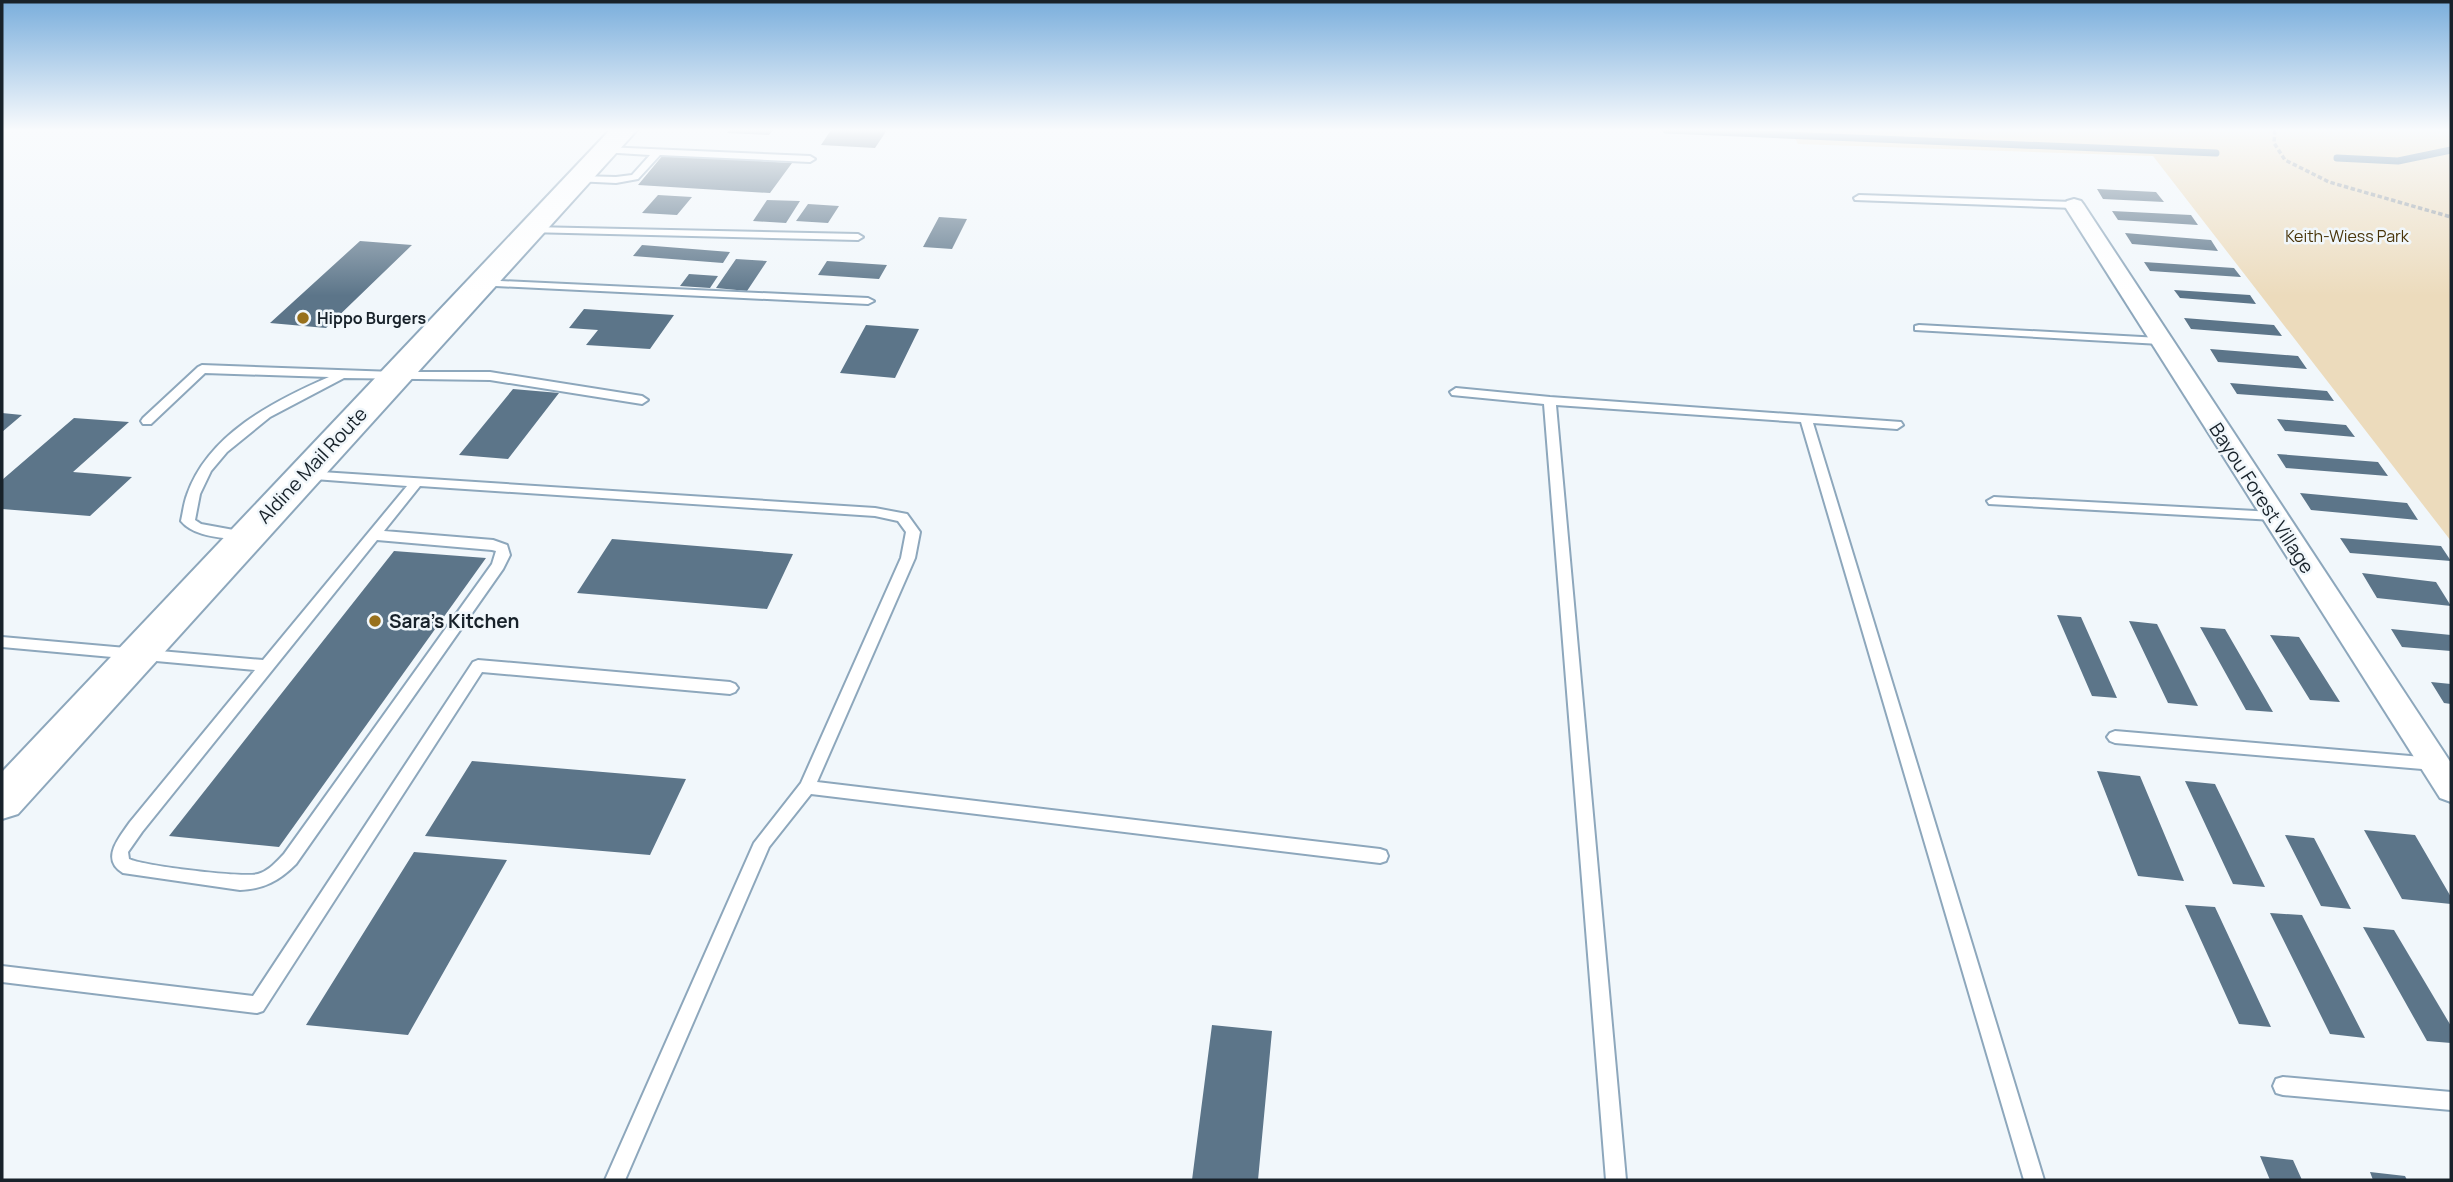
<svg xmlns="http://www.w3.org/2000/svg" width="2453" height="1182" viewBox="0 0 2453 1182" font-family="Manrope,sans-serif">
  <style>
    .green { fill: #ecdbbc }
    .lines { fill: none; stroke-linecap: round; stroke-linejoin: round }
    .stream { stroke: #597e9a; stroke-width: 7 }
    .building { fill: #5c7589 }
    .lane-casing { stroke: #8da7bc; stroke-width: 4 }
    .street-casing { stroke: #8da7bc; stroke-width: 4 }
    .secondary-casing { stroke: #8da7bc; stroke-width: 4 }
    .path { stroke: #969ea4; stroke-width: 3.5; stroke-dasharray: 4.5 2.5; stroke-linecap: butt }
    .lane { fill: #fff; fill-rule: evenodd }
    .street { fill: #fff; fill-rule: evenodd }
    .secondary { fill: #fff; fill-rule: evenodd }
    .poi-dot { fill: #98711d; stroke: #f1f7fb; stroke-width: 2.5 }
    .labels { text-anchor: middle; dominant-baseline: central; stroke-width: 5; stroke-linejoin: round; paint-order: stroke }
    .far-park-label { font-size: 16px; fill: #49350a; stroke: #f1f7fb }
    .far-poi-label { font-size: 16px; font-weight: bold; fill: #18222a; stroke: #f1f7fb; text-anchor: start }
    .street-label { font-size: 19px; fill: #18222a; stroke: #f1f7fb }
    .poi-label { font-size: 19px; font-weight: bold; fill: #18222a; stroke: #f1f7fb; text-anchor: start }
  </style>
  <rect width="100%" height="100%" fill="#f1f7fb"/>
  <path class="green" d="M1791,130h660v411l-298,-385 -355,-12z"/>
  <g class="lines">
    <path class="stream" d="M1666,130l550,23
      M2337,158l61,3 53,-11"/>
  </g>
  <path class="building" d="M729,130h44l-4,5 -42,-2z
    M831,130h56l-12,18 -54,-3z
    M663,155l129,8 -22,30 -132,-8z
    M2097,189l59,3 8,10 -61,-3z
    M658,195l34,2 -15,18 -35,-2z
    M767,200l33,1 -14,22 -33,-2z
    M808,204l31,2 -11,17 -32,-2z
    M2112,211l79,4 7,10 -80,-5z
    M939,217l28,2 -15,30 -29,-2z
    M2125,233l86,7 7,11 -86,-7z
    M360,241l52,4 -86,83 -56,-5z
    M642,245l88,7 -7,11 -90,-7z
    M736,259l31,2 -20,30 -31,-3z
    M827,261l60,4 -8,14 -61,-4z
    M2144,262l90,6 7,9 -91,-6z
    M689,274l29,2 -8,12 -30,-2z
    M2174,290l76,5 6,9 -76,-6z
    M584,309l90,6 -24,34 -64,-4 12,-15 -29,-2z
    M2184,318l90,7 8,11 -91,-7z
    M866,325l53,4 -24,49 -55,-5z
    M2210,349l88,7 9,13 -89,-7z
    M2230,383l97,8 7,10 -97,-7z
    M513,389l46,4 -51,66 -49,-4z
    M2,413l20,2 -20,17z
    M74,418l55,4 -56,50 59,5 -42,39 -88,-7v-29z
    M2277,419l69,6 9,12 -70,-6z
    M2277,454l101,8 10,14 -102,-8z
    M2300,493l107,10 11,17 -107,-10z
    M2340,538l101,8 10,15 -101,-8z
    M612,539l181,15 -26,55 -190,-16z
    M394,551l92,7 -207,289 -110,-11z
    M2362,573l74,9 15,24 -74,-8z
    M2057,615l24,2 36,81 -25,-2z
    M2129,621l28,3 41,82 -30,-3z
    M2200,627l25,2 48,83 -27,-2z
    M2391,629l60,6v16l-49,-4z
    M2270,635l29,2 41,65 -30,-2z
    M2431,682l20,2v20l-7,-1z
    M472,761l214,18 -36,76 -225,-19z
    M2097,771l43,5 44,105 -46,-5z
    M2185,781l30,3 50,103 -32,-3z
    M2364,830l51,5 36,62v7l-49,-5z
    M2285,835l29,3 37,71 -30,-3z
    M414,852l93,8 -99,175 -102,-10z
    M2185,905l30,2 56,120 -32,-3z
    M2270,913l32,2 63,123 -35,-4z
    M2363,927l31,3 57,96v17l-24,-2z
    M1212,1025l60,6 -14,149h-66z
    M2260,1156l33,4 9,20h-32z
    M2370,1172l35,4 2,4h-34z"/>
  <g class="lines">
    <g class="lane-casing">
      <path id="lane" d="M605,147l205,9 5,3 -5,3 -150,-7 -22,24 -22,4 -41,-2 -2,-2 5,-3 38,1 16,-2 18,-20 -48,-3 -2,-2z
        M1859,195l215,7 5,3 -5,3 -219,-8 -1,-2z
        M531,227l327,7 5,3 -5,3 -331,-8 -1,-2z
        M480,280l388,18 6,3 -6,3 -392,-19 -1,-2z
        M1919,325l241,13 6,3 -6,3 -245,-14v-4z
        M202,365l192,7h96l152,24 6,4 -6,4 -152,-24 -146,-2 -74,39 -43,35 -16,19 -11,23 -5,26 6,4 49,9 2,3 -2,3 -5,2c-21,-4 -50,-3 -64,-20 2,-9 3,-18 6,-26 21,-61 87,-94 142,-118l-124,-4 -54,51h-8l-2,-3 2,-3 55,-51z
        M1456,388l94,9 351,25 2,3 -6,4 -84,-6 231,757h-20l-223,-758 -245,-17 70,775h-20l-62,-776 -92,-9 -2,-3z
        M306,471l569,37 32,6 13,18 -5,26 -98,224 563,67 6,2 2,5 -2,5 -6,2 -569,-69 -42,53 -144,333h-20l149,-337 47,-60 100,-225 5,-26 -8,-11 -23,-5 -455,-30 -36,45 109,9 14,5 3,10 -7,14 -207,295c-17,17 -32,25 -56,26l-117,-17c-23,-14 -4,-35 7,-51l125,-152 -253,-23v-10l261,23 144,-174 -106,-8 -1,-3 1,-3zM377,540l115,10 4,1 -4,13 -208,290c-7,7 -15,17 -26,20 -15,4 -114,-8 -129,-15l-1,-7 14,-20z
        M1994,497l280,15 7,4 -7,4 -285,-16 -2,-3z
        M478,660l252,22 5,2 3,4 -3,4 -5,2 -248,-22 -219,339 -6,2 -255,-31v-16l251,30 220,-334z
        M2115,731l319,27 6,2 2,4 -2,4 -6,2 -319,-27 -5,-2 -3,-4 3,-4z
        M2283,1077l168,15v18l-168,-15 -7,-2 -3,-7 3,-7z"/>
    </g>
    <g class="street-casing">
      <path id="street" d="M2074,199l7,2 3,4 367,558v39l-11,-4 -376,-593 3,-4z"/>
    </g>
    <g class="secondary-casing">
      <path id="secondary" d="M610,130h27l-619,684 -16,5v-47z"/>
    </g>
    <path class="path" d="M2275,130l-1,13 11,17 44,22 122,35"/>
    <use href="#lane" class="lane"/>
    <use href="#street" class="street"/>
    <use href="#secondary" class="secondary"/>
  </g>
  <linearGradient id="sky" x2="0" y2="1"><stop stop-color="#7aaedc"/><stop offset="0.44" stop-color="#f9fbfd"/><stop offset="1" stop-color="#f9fbfd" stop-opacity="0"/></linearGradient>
  <rect width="2453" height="296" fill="url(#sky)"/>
  <g class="poi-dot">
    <circle cx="303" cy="318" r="7"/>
    <circle cx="375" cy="621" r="7"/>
  </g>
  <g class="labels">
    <g class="far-park-label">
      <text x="2347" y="236">Keith-Wiess Park</text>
    </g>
    <g class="far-poi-label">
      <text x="317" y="318">Hippo Burgers</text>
    </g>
    <g class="street-label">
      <text transform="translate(312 465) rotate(-47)">Aldine Mail Route</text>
      <text transform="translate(2262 498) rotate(57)">Bayou Forest Village</text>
    </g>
    <g class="poi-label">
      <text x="389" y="621">Sara's Kitchen</text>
    </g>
  </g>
  <rect width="2453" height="1182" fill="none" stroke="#18222a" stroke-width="7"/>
</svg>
